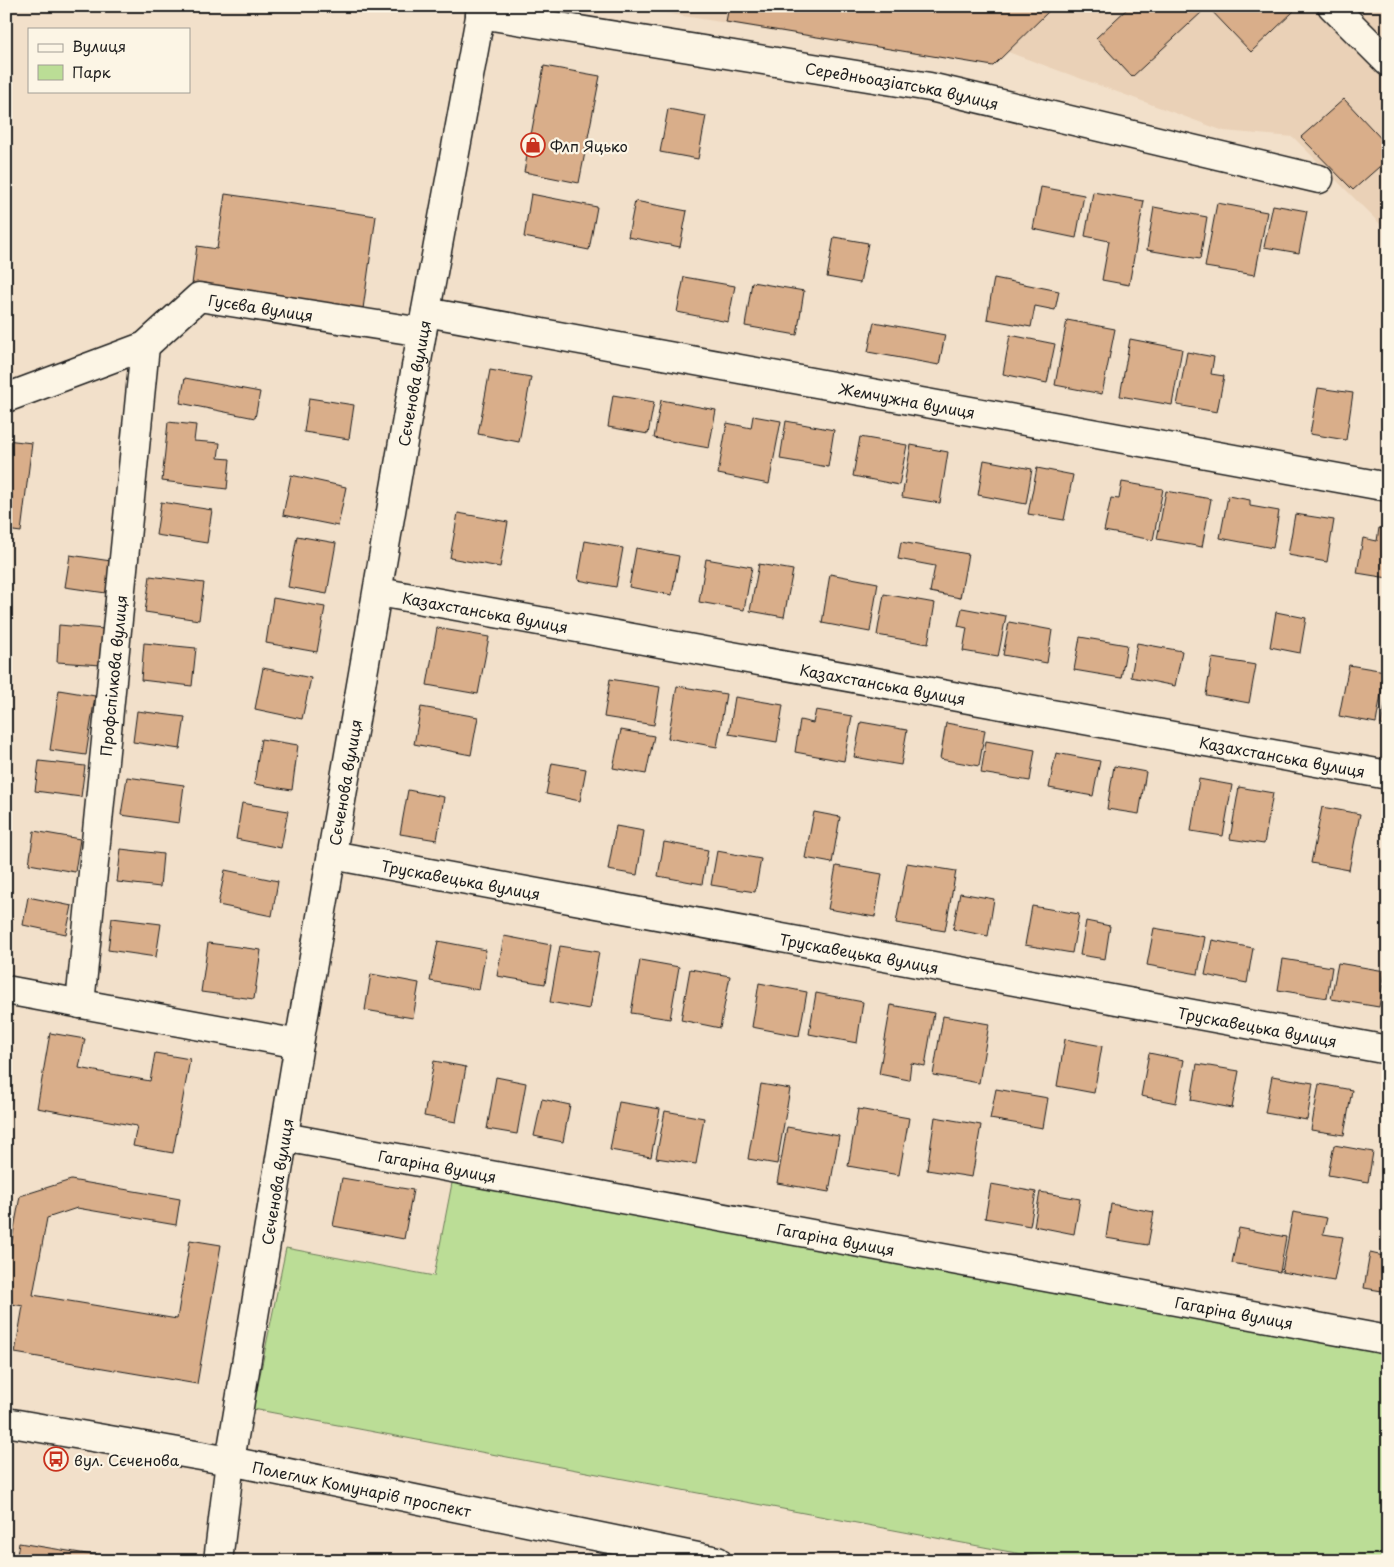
<svg xmlns="http://www.w3.org/2000/svg" width="1394" height="1567" viewBox="0 0 1394 1567" font-family="'Playpen Sans',sans-serif">
  <style>
    .built { fill: #ead1b7 }
    .green { fill: #bbdd96; stroke: #6c7c59 }
    .building { fill: #d9ae8a; stroke: #1c1c1c }
    .lines { fill: none; stroke-linecap: round; stroke-linejoin: round }
    .minor-casing { stroke: #1c1c1c; stroke-width: 31 }
    .major-casing { stroke: #1c1c1c; stroke-width: 31 }
    .minor { stroke: #fcf5e5; stroke-width: 28 }
    .major { stroke: #fcf5e5; stroke-width: 28 }
    .labels { text-anchor: middle; dominant-baseline: central; stroke-width: 4.5; stroke-linejoin: round; paint-order: stroke }
    .street-label { font-size: 15px; fill: #1c1c1c; stroke: #fcf5e5 }
    .poi-label { font-size: 15px; fill: #1c1c1c; stroke: #fcf5e5; text-anchor: start }
  </style>
  <rect width="100%" height="100%" fill="#f2e0ca"/>
  <filter id="ink" filterUnits="userSpaceOnUse"><feTurbulence type="fractalNoise" baseFrequency=".02" numOctaves="2"/><feDisplacementMap in="SourceGraphic" scale="10" xChannelSelector="R" yChannelSelector="G"/><feConvolveMatrix kernelMatrix="1 2 1 2 8 2 1 2 1" color-interpolation-filters="sRGB"/></filter>
  <g filter="url(#ink)">
    <path class="built" d="M645,6h743v226l-95,-95 -69,-6 -216,-79 -15,14 -347,-56z"/>
    <path class="green" d="M452,1183l936,166v212h-330l-805,-152 33,-161 148,28z"/>
    <path class="building" d="M729,6h237l12,2 2,-2h74l-61,60 -267,-44z
      M1130,6h68l5,5 -71,66 -36,-39z
      M1207,6h83l4,5 -43,41z
      M544,66l56,10 -21,107 -55,-11z
      M1344,99l44,47v13l-35,31 -52,-53z
      M668,109l38,7 -8,43 -38,-7z
      M1041,187l43,8 -8,43 -43,-9z
      M1093,192l51,9 -15,84 -27,-5 7,-39 -24,-5z
      M225,194l151,22 -14,100 -171,-24 6,-46 20,3z
      M531,194l66,13 -8,43 -65,-13z
      M635,201l52,10 -7,36 -52,-10z
      M1217,203l50,9 -12,63 -50,-8z
      M1273,205l34,6 -8,42 -35,-6z
      M1154,207l53,10 -7,42 -53,-9z
      M834,237l34,6 -8,40 -33,-6z
      M684,277l51,9 -7,36 -51,-10z
      M994,278l65,13 -4,19 -20,-4 -4,21 -44,-8z
      M752,282l52,9 -7,44 -52,-9z
      M1067,320l48,9 -13,65 -47,-9z
      M874,322l71,13 -6,30 -71,-13z
      M1010,335l45,9 -8,39 -44,-9z
      M1130,339l52,10 -10,56 -52,-9z
      M1187,352l27,5 -3,17 13,2 -7,36 -40,-7z
      M490,370l41,7 -12,65 -41,-8z
      M185,378l75,14 -5,26 -75,-15z
      M1318,388l35,5 -7,47 -36,-6z
      M613,395l41,7 -6,32 -40,-7z
      M309,398l45,7 -5,34 -45,-7z
      M661,400l55,10 -7,38 -55,-10z
      M753,416l28,5 -12,63 -51,-10 9,-51 24,5z
      M786,421l48,9 -6,37 -48,-8z
      M168,422l28,3 -2,16 26,2 -2,15 12,1 -3,30 -65,-8z
      M860,437l47,8 -8,40 -46,-9z
      M6,440l26,3 -11,89 -15,-2z
      M911,445l37,7 -8,51 -38,-6z
      M984,460l48,9 -6,35 -48,-9z
      M1037,468l36,7 -9,45 -36,-6z
      M291,475l55,12 -8,39 -55,-11z
      M1122,482l41,7 -10,51 -49,-9 7,-33 8,1z
      M1166,491l45,8 -9,48 -45,-8z
      M1228,496l22,4v6l29,5 -6,37 -53,-10z
      M161,502l51,8 -5,33 -51,-8z
      M458,513l50,9 -8,45 -50,-9z
      M1295,514l39,6 -7,42 -39,-7z
      M1379,528l9,2v48l-31,-5 6,-35 14,3z
      M297,536l39,7 -9,51 -39,-7z
      M585,541l38,7 -7,39 -38,-7z
      M901,542l67,12 -8,44 -30,-6 5,-26 -37,-7z
      M636,548l43,8 -7,39 -43,-8z
      M70,555l41,6 -5,32 -41,-6z
      M706,559l46,8 -8,43 -45,-8z
      M759,564l34,6 -9,47 -34,-6z
      M830,574l48,9 -8,49 -48,-9z
      M150,576l54,7 -5,37 -54,-8z
      M884,594l51,9 -7,41 -51,-9z
      M273,598l52,9 -8,45 -51,-9z
      M962,608l44,8 -8,41 -35,-6 4,-23 -9,-2z
      M1276,612l30,6 -6,35 -30,-6z
      M1009,622l43,8 -5,33 -44,-8z
      M59,625l45,4 -3,36 -44,-3z
      M437,628l52,9 -11,57 -51,-9z
      M1080,637l47,8 -6,33 -47,-8z
      M144,643l52,5 -4,38 -51,-6z
      M1137,643l45,8 -7,35 -44,-9z
      M1212,658l44,7 -7,38 -43,-8z
      M1349,665l36,6 -9,52 -37,-7z
      M263,668l48,10 -9,41 -47,-10z
      M610,679l50,8 -6,38 -50,-8z
      M677,686l49,8 -9,53 -49,-9z
      M1388,689v37l-7,-1z
      M59,690l36,6 -9,59 -36,-5z
      M735,697l48,8 -6,37 -48,-8z
      M421,707l57,10 -7,38 -57,-11z
      M816,710l36,6 -8,45 -49,-9 5,-32 13,3z
      M137,711l48,6 -5,32 -47,-7z
      M861,722l46,8 -6,35 -47,-8z
      M946,723l39,7 -6,36 -39,-7z
      M621,730l33,6 -8,38 -33,-6z
      M261,739l37,6 -6,45 -38,-6z
      M986,741l49,9 -5,31 -49,-8z
      M1056,753l44,8 -7,35 -44,-8z
      M39,761l46,5 -4,31 -46,-6z
      M552,763l34,6 -6,32 -34,-7z
      M1114,766l32,6 -7,42 -32,-5z
      M127,777l57,8 -5,38 -58,-8z
      M1199,779l33,6 -9,51 -32,-5z
      M1239,787l34,6 -9,51 -34,-5z
      M408,790l36,7 -7,43 -37,-6z
      M242,803l46,8 -7,37 -45,-9z
      M1322,807l38,7 -11,56 -38,-7z
      M814,812l26,5 -8,46 -27,-5z
      M616,826l28,5 -7,44 -29,-5z
      M34,831l46,8 -5,33 -46,-8z
      M664,842l44,8 -6,34 -44,-8z
      M121,849l42,5 -3,33 -43,-5z
      M717,851l44,8 -6,33 -44,-7z
      M907,863l49,8 -11,60 -49,-8z
      M836,866l46,8 -7,43 -47,-8z
      M225,870l53,11 -6,35 -54,-11z
      M960,893l34,6 -6,37 -35,-7z
      M28,897l44,9 -6,28 -43,-9z
      M1032,906l47,8 -7,39 -47,-8z
      M112,918l49,6 -5,33 -48,-7z
      M1086,921l24,5 -5,33 -25,-4z
      M1154,928l51,9 -7,37 -51,-9z
      M504,936l47,9 -6,39 -48,-8z
      M1212,940l41,8 -6,35 -42,-8z
      M438,941l48,9 -7,40 -49,-9z
      M208,943l53,7 -7,49 -53,-7z
      M560,946l39,6 -10,57 -39,-7z
      M1283,959l49,8 -5,31 -49,-8z
      M640,960l39,7 -9,52 -39,-6z
      M1338,963l47,8 -6,36 -48,-8z
      M690,969l40,7 -10,52 -39,-8z
      M371,974l48,9 -6,35 -48,-8z
      M759,983l48,9 -8,44 -47,-9z
      M816,993l47,9 -6,41 -48,-9z
      M891,1005l43,8 -9,53 -14,-3 -2,17 -30,-6z
      M943,1016l46,8 -10,59 -46,-8z
      M50,1033l35,6 -6,29 71,13 5,-28 35,6 -17,94 -40,-7 4,-20 -100,-18z
      M1065,1039l37,7 -8,47 -37,-7z
      M1149,1053l35,7 -8,43 -35,-7z
      M434,1061l32,6 -10,55 -32,-6z
      M1197,1064l42,7 -7,37 -41,-8z
      M1272,1076l41,7 -6,37 -42,-7z
      M496,1077l30,6 -9,51 -30,-5z
      M761,1084l29,5 -13,75 -29,-5z
      M1319,1084l33,6 -8,45 -33,-5z
      M996,1089l52,9 -5,30 -53,-9z
      M542,1099l28,6 -7,37 -29,-6z
      M619,1102l41,7 -9,48 -41,-7z
      M858,1109l51,9 -10,57 -51,-9z
      M665,1111l39,7 -8,46 -40,-6z
      M935,1117l46,8 -9,52 -45,-7z
      M787,1127l52,9 -10,56 -52,-9z
      M1334,1145l39,7 -5,30 -40,-7z
      M342,1178l71,12 -9,49 -71,-13z
      M71,1180l109,19 -4,26 -99,-17 -30,10 -14,77 144,24 13,-79 31,5 -24,139 -182,-31 8,-47 -17,-3v-30l14,-77z
      M991,1184l45,8 -6,34 -45,-8z
      M1040,1192l40,7 -6,35 -40,-8z
      M1111,1204l43,8 -6,33 -42,-7z
      M1293,1212l34,6 -4,16 20,3 -9,44 -52,-9z
      M1239,1228l47,9 -6,35 -48,-9z
      M1370,1253l18,4v35l-24,-4z
      M19,1543l86,14 -1,4h-88z"/>
    <g class="lines">
      <g class="minor-casing">
        <g id="minor">
          <path d="M1332,6l56,56"/>
          <path id="s1" d="M480,14l450,73 389,92"/>
          <path id="s2" d="M426,312l962,175"/>
          <path id="s3" d="M6,398l139,-52 54,-49 223,35"/>
          <path id="s4" d="M379,592l1009,183"/>
          <path id="s5" d="M332,855l1056,195"/>
          <path d="M6,990l293,54"/>
          <path id="s6" d="M80,1004l65,-658"/>
          <path id="s7" d="M284,1137l1104,203"/>
          <path id="s8" d="M218,1561l12,-100 69,-417 123,-712 60,-326"/>
        </g>
      </g>
      <g class="major-casing">
        <g id="major">
          <path id="s9" d="M6,1422l224,39 487,100"/>
        </g>
      </g>
      <use href="#minor" class="minor"/>
      <use href="#major" class="major"/>
    </g>
  </g>
  <defs>
    <g id="shop-ring" transform="scale(1.25)"><circle r="9.5" fill="#fcf5e5" stroke="#c8321e" stroke-width="1.5"/><path d="M-5-2.5h2.3a2.7 3.5 0 0 1 5.4 0H5L5.5 6h-11ZM-1.5-2.5h3a1.5 2.3 0 0 0-3 0Z" fill="#c8321e"/></g>
    <g id="bus-ring" transform="scale(1.25)"><circle r="9.5" fill="#fcf5e5" stroke="#c8321e" stroke-width="1.5"/><path d="M-5-6H5V4H4V6H2V4H-2V6H-4V4H-5ZM-3.5-4V0h7V-4ZM-3.5 1.2v1.5H-2V1.2ZM2 1.2v1.5H3.5V1.2Z" fill="#c8321e"/></g>
  </defs>
  <g fill-rule="evenodd">
    <use href="#shop-ring" x="533" y="145"/>
    <use href="#bus-ring" x="56" y="1459"/>
  </g>
  <g class="labels">
    <g class="street-label">
      <text stroke="none"><textPath href="#s1" startOffset="428">Середньоазіатська вулиця</textPath></text>
      <text stroke="none"><textPath href="#s3" startOffset="284">Гусєва вулиця</textPath></text>
      <text stroke="none"><textPath href="#s8" startOffset="1194">Сєченова вулиця</textPath></text>
      <text stroke="none"><textPath href="#s2" startOffset="489">Жемчужна вулиця</textPath></text>
      <text stroke="none"><textPath href="#s4" startOffset="108">Казахстанська вулиця</textPath></text>
      <text stroke="none"><textPath href="#s6" startOffset="330">Профспілкова вулиця</textPath></text>
      <text stroke="none"><textPath href="#s4" startOffset="512">Казахстанська вулиця</textPath></text>
      <text stroke="none"><textPath href="#s4" startOffset="918">Казахстанська вулиця</textPath></text>
      <text stroke="none"><textPath href="#s8" startOffset="789">Сєченова вулиця</textPath></text>
      <text stroke="none"><textPath href="#s5" startOffset="131">Трускавецька вулиця</textPath></text>
      <text stroke="none"><textPath href="#s5" startOffset="536">Трускавецька вулиця</textPath></text>
      <text stroke="none"><textPath href="#s5" startOffset="941">Трускавецька вулиця</textPath></text>
      <text stroke="none"><textPath href="#s7" startOffset="156">Гагаріна вулиця</textPath></text>
      <text stroke="none"><textPath href="#s8" startOffset="384">Сєченова вулиця</textPath></text>
      <text stroke="none"><textPath href="#s7" startOffset="561">Гагаріна вулиця</textPath></text>
      <text stroke="none"><textPath href="#s7" startOffset="966">Гагаріна вулиця</textPath></text>
      <text stroke="none"><textPath href="#s9" startOffset="362">Полеглих Комунарів проспект</textPath></text>
    </g>
    <g class="poi-label">
      <text x="550" y="145">Флп Яцько</text>
      <text x="74" y="1459">вул. Сєченова</text>
    </g>
  </g>
  <rect width="1394" height="1567" fill="none" stroke="#fcf5e5" stroke-width="25"/>
  <rect x="12" y="12" width="1369" height="1542" fill="none" stroke="#1c1c1c" stroke-width="2" filter="url(#ink)"/>
  <rect x="28" y="28" width="162" height="65" fill="#fcf5e5" stroke="#a29e95"/>
  <rect x="38" y="44" width="25" height="8" fill="#fcf5e5" stroke="#a29e95"/>
  <text x="72" y="52" font-size="15" fill="#1c1c1c">Вулиця</text>
  <rect x="38" y="65" width="25" height="15" fill="#bbdd96" stroke="#a29e95"/>
  <text x="72" y="78" font-size="15" fill="#1c1c1c">Парк</text>
</svg>
